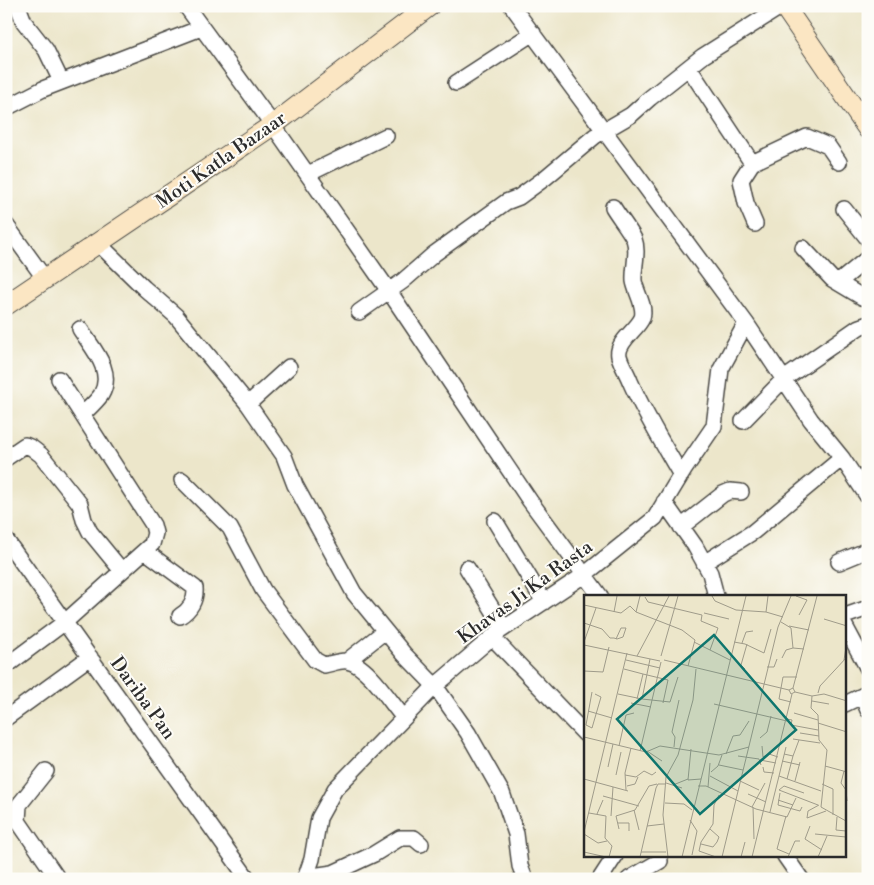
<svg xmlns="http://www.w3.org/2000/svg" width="874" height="885" viewBox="0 0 874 885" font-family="'Libre Bodoni',serif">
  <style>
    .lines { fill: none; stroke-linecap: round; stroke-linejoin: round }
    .street-casing { stroke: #484743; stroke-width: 18 }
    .secondary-casing { stroke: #484743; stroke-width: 22 }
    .street { stroke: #fff; stroke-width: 15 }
    .secondary { stroke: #fbe6c3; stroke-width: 20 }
    .labels { text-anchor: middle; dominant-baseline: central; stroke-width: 4; stroke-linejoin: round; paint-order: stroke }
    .street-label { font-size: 19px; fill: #2b2b2b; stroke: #fdfcf7 }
    .inset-road { fill: none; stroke: #9f9b8a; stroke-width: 1 }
    .view { fill: #0f766e; fill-opacity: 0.15; stroke: #0f766e; stroke-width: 2.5 }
    .inset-edge { fill: none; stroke: #2b2b2b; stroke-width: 2.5 }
  </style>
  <rect width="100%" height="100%" fill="#fdfcf7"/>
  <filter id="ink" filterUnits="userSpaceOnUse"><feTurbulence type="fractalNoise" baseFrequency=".02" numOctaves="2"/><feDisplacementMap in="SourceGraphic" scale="10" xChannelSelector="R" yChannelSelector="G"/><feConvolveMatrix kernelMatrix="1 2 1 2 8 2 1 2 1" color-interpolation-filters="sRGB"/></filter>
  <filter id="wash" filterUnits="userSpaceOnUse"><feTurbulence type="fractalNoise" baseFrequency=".0096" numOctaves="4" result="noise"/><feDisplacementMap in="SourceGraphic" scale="20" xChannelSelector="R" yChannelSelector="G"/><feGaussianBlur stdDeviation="1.12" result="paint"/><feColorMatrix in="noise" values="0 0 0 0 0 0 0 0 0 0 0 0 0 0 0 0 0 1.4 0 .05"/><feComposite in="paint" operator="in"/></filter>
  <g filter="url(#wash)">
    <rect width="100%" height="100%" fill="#ece6ca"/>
  </g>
  <g filter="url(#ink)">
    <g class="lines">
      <g class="street-casing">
        <path id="street" d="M18,6l6,16 22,28 15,31
          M186,6l87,119 116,166 141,210 70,95
          M512,6l234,317 65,97 31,38 26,39
          M689,68l63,95 -11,17 5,23 9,21
          M456,83l77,-50
          M6,108l37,-19 158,-61
          M752,163l55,-26 21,9 11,16
          M308,174l78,-38
          M613,207c6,10 16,22 21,32 5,13 -1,28 0,42 2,12 12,25 8,37 -5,12 -26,24 -23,38 2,8 8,17 11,25 14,32 33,63 51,94
          M844,209l24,30
          M6,225l39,54
          M99,244l45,44 32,28 72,88 36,52 11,29 59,108 50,61 31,32 33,47 34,60 14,41 4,32 5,13
          M803,248l29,31 30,18 6,-4
          M839,282l29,-24
          M359,312l44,-31 31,-27 72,-52 13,-5 26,-19 50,-42 36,-21 19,-17 53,-42 79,-50
          M80,329c12,19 35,42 21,66 -5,7 -13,14 -19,20
          M248,404l41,-37
          M743,421l41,-42 75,-52 9,-3
          M6,458l19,-13 7,3 9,7 39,49 4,16 6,12 32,39
          M182,480l48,48 33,62 52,70 9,5c7,-1 16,-5 23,-4 20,3 44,42 57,57
          M664,502l31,44 15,27 6,23
          M495,521l49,81
          M681,527l42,-33 7,-3 11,1
          M6,540l242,339
          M145,551l50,37c1,12 -5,22 -15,28
          M839,562l29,-12
          M704,563l49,-31 89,-74
          M467,568l37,60
          M845,616l23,-8
          M845,626l23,43
          M492,637l93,97
          M347,661l38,-30
          M6,666l59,-44 87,-78 3,-11 -2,-8 -94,-146
          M862,696l6,14
          M845,704l23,-11
          M6,718l84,-61
          M46,771l-27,34 -1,16 40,58
          M785,856l16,23
          M305,877l28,-4 41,-19 26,-16h14l7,6
          M305,879l7,-20 7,-41 16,-29 100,-103 62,-53 87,-58 71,-57 29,-48 30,-44 7,-57 25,-46
          M600,879l15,-23
          M629,879l31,-18"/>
      </g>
      <g class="secondary-casing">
        <path id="secondary" d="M784,6l84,123
          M6,305l267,-180 156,-119"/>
      </g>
      <use href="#street" class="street"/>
      <use href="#secondary" class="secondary"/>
    </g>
  </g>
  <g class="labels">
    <g class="street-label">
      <text transform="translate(221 160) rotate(-35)">Moti Katla Bazaar</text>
      <text transform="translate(525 592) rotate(-36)">Khavas Ji Ka Rasta</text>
      <text transform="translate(143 698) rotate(54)">Dariba Pan</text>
    </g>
  </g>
  <g transform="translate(584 595)">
    <rect width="262" height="262" fill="#ece6ca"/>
    <path class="inset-road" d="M128,1l3,5 21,9 30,2M184,1l-2,16 17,5M212,1l11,4 -8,15M61,2l3,5 54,13 -1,6 17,7 -8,22M0,10l37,8 9,-7 6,6 46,18 13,10 -7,26M30,17l3,-16M52,17l4,-16M120,18l25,6M240,24l23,7M197,27l10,6 2,20 11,1M0,28l18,6 8,9h4l3,1 6,-2 3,-9h-5l-5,11M205,31l20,4M0,47l12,-34M110,47l36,18M150,47l11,2 19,9 7,-24M158,48l4,-11 7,-1M0,50l76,16M53,61l32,-60M77,61l17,-60M198,63l4,-8 7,-2M42,65l34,8M80,65l125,30M260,65l3,-19M183,72h7l3,-8M40,74l19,5M161,74l-4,-4 6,-21M0,76l19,1 6,-25M209,93l-4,2 2,4 4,-2 -2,-4 24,-92M8,97l-6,33 6,3 9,-31 -6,-3M211,97l17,4 12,-2 23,7M234,98l2,-7 27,-29M34,99l24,5 8,-40M228,101l-1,12 7,7 1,25 8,10 -6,57 25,14M53,104l6,-25 25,6 -5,23M58,104l28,3 8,-25M228,106l17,3M207,107l-12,-3 4,-22h14M47,108l20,4M130,109l73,17M4,116l24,7M210,118l24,7M203,124l5,1 -1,5 27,5M234,128l29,9M216,138l19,3M0,142l62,15 14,-6 59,9 30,-8M176,143l7,-6 4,-16M209,144l27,4M35,151l7,-31 8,-2M178,151l1,11 6,-3 9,3M90,152l1,-10 -3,-5 7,-32M202,152l-7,29 42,15M107,154l-3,31 13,-1M56,156l21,-89M63,156l15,10M142,159l7,-18 7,-1 9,-14M200,159l9,2 -6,23M154,161l21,3 2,6M209,161l6,-16M176,165l16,3M198,166l18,4M135,170l24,5M241,171l22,6M24,172l5,-23M179,172l1,5 10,1M260,176l-3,12 5,7 1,11M127,177l7,-6 4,-11M32,180l5,-23M41,180l11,2 8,-6 8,4 4,-3M126,181l28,15M0,184l44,12M156,186l19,9M211,186l5,-19M82,188l16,5M238,189l11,5v26M89,190l15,-6M43,191l8,-2 3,-7M114,191h8l50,23 31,8 9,-19M124,192l2,-24M42,195l-1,-17 6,-25M196,198l-2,12 22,6 2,-4M220,198l-20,-7 -5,4 39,15M164,199l18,8M19,201l36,10M194,205l15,5M81,208l19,1 8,6M235,210l-11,6 -1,7 19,-7M168,212l13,-24M169,212l1,32M50,215l5,20M186,217l9,-36M5,218l17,3M13,219l6,-14M22,221l-1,22 7,8 -3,11M27,221l2,-29M202,221l-9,33 12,5M253,222l-1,13 10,1M106,225l7,11 -5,24M34,228h11v8M63,231l17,-2M226,231l-5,13 17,11M35,234l-3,-13 19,-6 14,-24 8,-2M0,237l43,-179M0,239l14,9 9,-2M231,239l31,3M117,249l12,3 4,-5 2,-5 -9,-8M0,257l22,5M57,257h25M56,262l16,-69 2,-4h8M84,262l-5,-42 3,-38 12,-22 15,-55 3,-31M98,262l64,-261M132,262l-17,-6 2,-9 12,-18 1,-19 5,-10M138,262l56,-230 13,-31M157,262l4,-15M168,262l40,-163M204,262l7,-16h5M234,262l9,-21"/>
    <path class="view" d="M130,40l82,95 -96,84 -83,-95z"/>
    <rect width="262" height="262" class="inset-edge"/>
  </g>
  <rect width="874" height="885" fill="none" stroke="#fdfcf7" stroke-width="25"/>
</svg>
